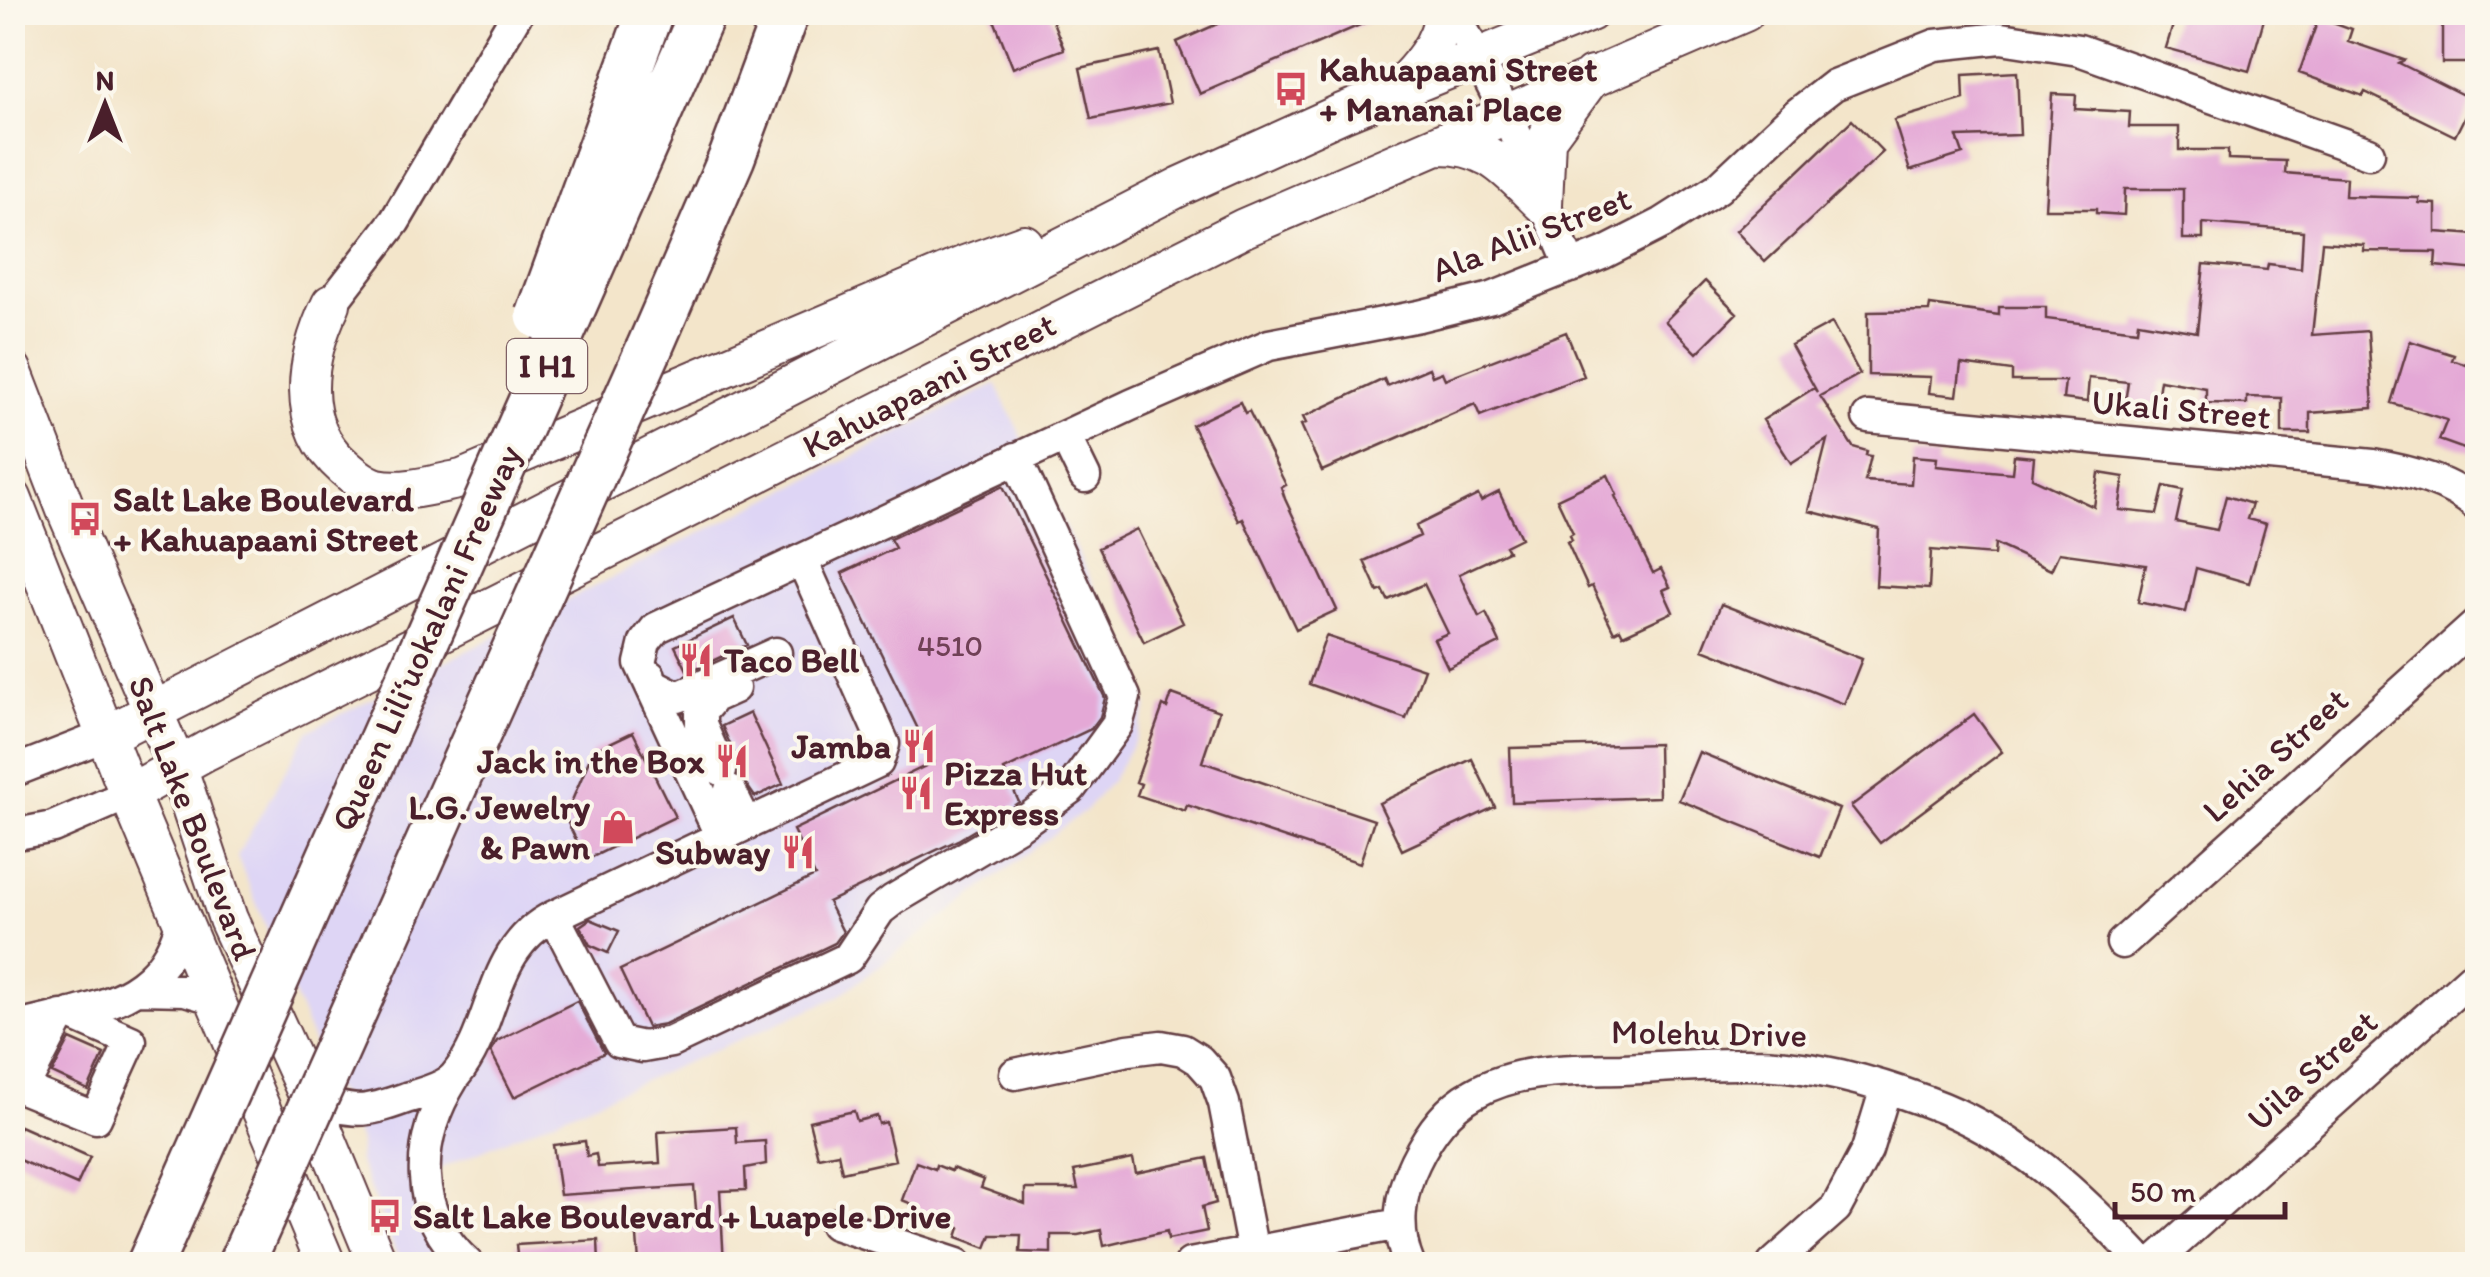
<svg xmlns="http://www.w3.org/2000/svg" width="2490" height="1277" viewBox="0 0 2490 1277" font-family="Itim,sans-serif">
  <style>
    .built { fill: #ded5f5 }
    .building { fill: #e4a8d6 }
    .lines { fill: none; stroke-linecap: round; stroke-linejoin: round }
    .minor-casing { stroke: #633d43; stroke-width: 35 }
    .major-casing { stroke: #633d43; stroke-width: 42 }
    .highway-casing { stroke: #633d43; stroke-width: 50 }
    .minor { stroke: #fff; stroke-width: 30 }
    .major { stroke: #fff; stroke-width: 38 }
    .highway { stroke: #fff; stroke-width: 45 }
    .highway-bridge-casing { stroke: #633d43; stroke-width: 50; stroke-linecap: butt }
    .highway-bridge { stroke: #fff; stroke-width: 45 }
    .labels { text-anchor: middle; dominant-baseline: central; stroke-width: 8; stroke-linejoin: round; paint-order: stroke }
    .number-label { font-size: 30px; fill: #704156 }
    .shield { fill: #fbf7ec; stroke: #7f6065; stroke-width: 2.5 }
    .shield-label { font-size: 32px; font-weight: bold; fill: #4a1f2b }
    .poi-label { font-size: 35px; font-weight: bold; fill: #4a1f2b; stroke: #fbf7ec; text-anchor: start }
    .street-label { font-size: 35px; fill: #4a1f2b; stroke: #fbf7ec }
  </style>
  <rect width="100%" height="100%" fill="#fbf7ec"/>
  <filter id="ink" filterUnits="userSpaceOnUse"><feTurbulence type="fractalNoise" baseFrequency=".01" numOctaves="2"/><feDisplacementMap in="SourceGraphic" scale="20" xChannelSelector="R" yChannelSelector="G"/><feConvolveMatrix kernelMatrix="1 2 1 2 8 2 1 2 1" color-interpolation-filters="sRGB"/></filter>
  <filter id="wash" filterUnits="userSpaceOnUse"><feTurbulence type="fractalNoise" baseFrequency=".0048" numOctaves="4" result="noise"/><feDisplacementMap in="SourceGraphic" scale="40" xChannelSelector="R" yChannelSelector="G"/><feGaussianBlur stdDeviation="2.25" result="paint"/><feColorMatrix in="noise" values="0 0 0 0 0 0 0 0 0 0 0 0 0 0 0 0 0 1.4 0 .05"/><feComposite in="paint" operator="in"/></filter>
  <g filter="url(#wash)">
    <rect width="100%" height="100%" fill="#f3e5ca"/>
    <path class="built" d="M996,384l145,300 6,24 -10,29 -26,44 -23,27 -250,189 -413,178 43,89h-67l-43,-104 2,-19 -19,-45 -9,-9 -95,-231 71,-125z"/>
    <g id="blocks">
      <path class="building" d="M991,12h58l15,37 -51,19z
        M1244,12h146l-190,82 -23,-52z
        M2177,12h89l-17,59 -83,-23z
        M2442,12h36v51h-36z
        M2319,17l33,12 -4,12 56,19 -5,3 74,37 -18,36 -90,-44 -2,4 -64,-23z
        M1159,51l11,52 -79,16 -11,-51z
        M2017,72l3,63 -63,2 6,17 -53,17 -16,-51 70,-21 -1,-24z
        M2052,94l24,1 -1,14 55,3 -1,15h50v23h49v9l58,2 -1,12 61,5 -1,18 74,2v5l17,1v28l42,3v35l-43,-4 1,-14 -72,-1v-6l-42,-3 -10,93 56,-4 5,77 -63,5v20h-28v-35l-35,-1v7l-41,-1v-15l-46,-8 -4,27 -31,-5 3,-20 -39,-4 -2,24 -24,-3 2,-18h-53v-10l-51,-7 -4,32 -28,-3 2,-16 -63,-2v-63l61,-1 1,-6 69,10v-8h47v12l91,11 1,-8 59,10 7,-68 63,6 1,-6 33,4 2,-37 -100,-8v16h-20v-50h-58l-1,26 -28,-2v-4h-51z
        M1852,120l31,32 -118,110 -29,-31z
        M1705,281l32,32 -40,40 -32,-32z
        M1832,323l28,51 -40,22 33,51 14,4 -1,4 5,1 -6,25 46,3 2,-28 24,2 -1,8 76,7 2,-18 20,2 -2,21 62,29 5,-34 25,4 -5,33 38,4 7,-28 19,4 -7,32 41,8 9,-34 26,8 -5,15 19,5 -17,59 -53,-15 -10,44 -48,-10 8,-37 -87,-12 -8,17 -56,-26 -1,11 -63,-5 -2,39 -53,-3 3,-57 -70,-18 18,-71 -36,23 -28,-43 51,-32 3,4 -26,-47z
        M1566,332l18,44 -104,40 -5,-12 -153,67 -21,-46 5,-2 -3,-6 81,-38 3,7 42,-18 3,8 10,-4 3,7z
        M2410,341l44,14 -2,5 26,9v85l-39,-14 8,-20 -56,-17z
        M1240,402l5,11 4,-2 37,74 -5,2 4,12 52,111 -41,19 -53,-110 -4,2 -47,-96z
        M1608,475l9,20 -2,1 38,77 8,-4 9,18 -7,3 10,22 -50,23 -3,-6 -6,3 -22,-46 -4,2 -21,-46 5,-2 -2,-5 3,-2 -16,-34z
        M1003,486l102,212 -5,19 -9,12 -87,41 15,32 -11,8 -50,30 -130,62 15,30 -8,11 -170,81 -18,3 -27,-57 195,-94 -22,-46 141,-68 -92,-189 53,-25 -5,-9z
        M1499,492l22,46 -16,8 3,5 -49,23 20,43 7,-4 14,30 -52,25 -14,-29 14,-6 -24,-49 -36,16 -5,-10 -5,2 -14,-31 56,-25 -4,-10 62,-31 3,6z
        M1137,529l46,94 -39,19 -46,-94z
        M1721,604l141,55 -18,45 -141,-55z
        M734,618l13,27 -59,27 -13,-26z
        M1326,636l98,33 -18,50 -97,-35z
        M1172,694l47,17 -17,51 172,58 -14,43 -173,-58 -2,6 -48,-16 4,-11 -5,-2 27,-76 4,2z
        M750,713l33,71 -28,13 -16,-23 -1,-12 -16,-36z
        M1974,714l28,38 -122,91 -29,-37z
        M633,732l42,85 -89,43 -21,-43 28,-66z
        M1658,744l1,53 -147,5 -2,-54z
        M1699,752l140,57 -19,48 -141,-57z
        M1472,759l23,48 -93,43 -23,-47z
        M590,919l29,12 -11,22 -18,-8 -10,-19z
        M577,1001l27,52 -90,44 -23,-45 6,-11z
        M70,1039l34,15 -16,36 -36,-17z
        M854,1111l3,10 20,-5 2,8 7,-2 9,38 -53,12 -4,-19 -20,4 -9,-36z
        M20,1126l70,31 -13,28 -65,-28v-14z
        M736,1127l1,16 28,-2 1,23 -21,4 1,22 -26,1 4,73h-34v-5l-51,3 -3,-38 61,-4 -3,-34 -134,9 -7,-50 32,-4 2,15 9,-2 2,13 62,-4 -2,-31z
        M1207,1158l9,45 -14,4 5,24 -39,8 -1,-8 -63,15 -3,-16 -23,5h-27v18l-31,-1 1,-17h-30l-5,13 -29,-11 3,-9 -45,-16 2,-6 -15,-6 14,-38 19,7 1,-4 15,6 1,-3 32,12 -3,8 44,16v-15h53l-4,-18 59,-12 3,14z
        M598,1240l1,24h-81l-2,-19z"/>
    </g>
  </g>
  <g filter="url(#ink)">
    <use href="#blocks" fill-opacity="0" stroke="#633d43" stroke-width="2.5"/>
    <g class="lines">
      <g class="minor-casing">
        <path id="minor" d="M1454,12l52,101 65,154
          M331,304l64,-83 123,-209
          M1868,417l505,48c36,6 78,16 105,42
          M1065,436l20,41
          M650,676l-1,6 29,15 98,-44
          M721,770l-20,-45v-13l13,-15 20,-9
          M12,772l95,-37
          M730,790l17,34
          M12,835l41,-8 76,-33
          M721,837l-81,-174 5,-21 11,-14 475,-223 138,-60 150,-29 73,-18 112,-45 59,-30 55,-35 80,-75 36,-28 101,-40 66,-7 78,12 290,103
          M554,916l324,-154 6,-18 -82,-184
          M2122,943l356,-320
          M139,989l46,1 31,9
          M12,1050l14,-25c71,-18 136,-24 156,-105
          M1015,1074l113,-24 33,-4 22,4 16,10 16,18 9,25 29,149
          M453,1079c-38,61 -42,134 15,185
          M12,1084l84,34 35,-77 -61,-27
          M24,1087l37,-71
          M310,1099c45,14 52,15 96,-1 14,-4 40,-11 49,-22 42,-50 33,-128 99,-160l65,126 24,5 28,-5 177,-84 32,-48 13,-10 125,-74 53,-38 46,-63 8,-28 -109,-239
          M835,1224l122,40
          M1190,1264l209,-40
          M1409,1264c-14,-33 -10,-70 6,-102 13,-27 31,-53 58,-68 45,-26 98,-24 148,-25 43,-2 86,-6 129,-5 61,0 121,17 178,38 88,32 154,95 216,162
          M1773,1264l63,-56 31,-58 19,-62
          M2152,1264l326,-292"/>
      </g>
      <g class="major-casing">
        <path id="major" d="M1397,90c22,-22 44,-46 47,-78
          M1437,145c53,-1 71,26 106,59
          M1543,204l3,-65 46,-63
          M331,304c-26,54 -37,120 13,163 9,8 21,18 33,21 27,6 59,-4 85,-9l503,-214 59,-21
          M12,370l54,140 112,259 50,150 82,180 68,165
          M12,498l117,296 197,470
          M107,735l1074,-549 161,-73 248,-101
          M129,794l77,-43 1038,-523 501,-216"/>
      </g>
      <g class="highway-casing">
        <path id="highway" d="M649,349l83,-192 54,-145
          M362,785l29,-65"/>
      </g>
      <use href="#minor" class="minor"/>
      <use href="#major" class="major"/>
      <use href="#highway" class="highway"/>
      <g class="highway-bridge-casing">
        <path id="highway-bridge" d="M539,316l111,-304
          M391,720l312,-708
          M150,1264l212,-479
          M241,1264l408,-915"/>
      </g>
      <use href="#highway-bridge" class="highway-bridge"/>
    </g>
  </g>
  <defs>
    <g id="bus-bare" transform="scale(2.7)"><path d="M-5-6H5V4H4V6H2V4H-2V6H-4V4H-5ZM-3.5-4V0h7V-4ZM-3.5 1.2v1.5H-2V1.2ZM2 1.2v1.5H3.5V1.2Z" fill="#d1495b" stroke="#fbf7ec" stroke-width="2.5" paint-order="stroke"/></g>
    <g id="restaurant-bare" transform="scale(2.7)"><path d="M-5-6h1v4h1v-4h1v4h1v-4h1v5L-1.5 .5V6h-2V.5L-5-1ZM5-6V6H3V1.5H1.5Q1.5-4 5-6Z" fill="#d1495b" stroke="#fbf7ec" stroke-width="2.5" paint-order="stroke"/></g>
    <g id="shop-bare" transform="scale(2.7)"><path d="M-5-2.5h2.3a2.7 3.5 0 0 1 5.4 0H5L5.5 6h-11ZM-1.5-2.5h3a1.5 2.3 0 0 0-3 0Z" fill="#d1495b" stroke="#fbf7ec" stroke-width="2.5" paint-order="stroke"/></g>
  </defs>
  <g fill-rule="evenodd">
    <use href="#bus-bare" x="1291" y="89"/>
    <use href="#bus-bare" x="85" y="519"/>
    <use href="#restaurant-bare" x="696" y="660"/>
    <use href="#restaurant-bare" x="919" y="746"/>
    <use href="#restaurant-bare" x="732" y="761"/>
    <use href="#restaurant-bare" x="916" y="793"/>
    <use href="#shop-bare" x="618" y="827"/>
    <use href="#restaurant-bare" x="798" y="852"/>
    <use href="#bus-bare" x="385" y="1216"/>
  </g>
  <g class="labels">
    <g class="number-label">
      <text x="950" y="645">4510</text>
    </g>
    <rect class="shield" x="507" y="339" width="80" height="54" rx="8"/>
    <g class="shield-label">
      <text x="547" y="366">I H1</text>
    </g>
    <g class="poi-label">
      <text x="1319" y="69">Kahuapaani Street<tspan x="1319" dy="40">+ Mananai Place</tspan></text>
      <text x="113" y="499">Salt Lake Boulevard<tspan x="113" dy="40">+ Kahuapaani Street</tspan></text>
      <text x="724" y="660">Taco Bell</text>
      <text x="891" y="746" text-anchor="end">Jamba</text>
      <text x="704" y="761" text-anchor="end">Jack in the Box</text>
      <text x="944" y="773">Pizza Hut<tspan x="944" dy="40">Express</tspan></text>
      <text x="590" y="807" text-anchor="end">L.G. Jewelry<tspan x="590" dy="40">&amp; Pawn</tspan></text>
      <text x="770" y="852" text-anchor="end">Subway</text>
      <text x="413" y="1216">Salt Lake Boulevard + Luapele Drive</text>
    </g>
    <g class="street-label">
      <text transform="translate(1531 234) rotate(-21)">Ala Alii Street</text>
      <text transform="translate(929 385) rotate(-27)">Kahuapaani Street</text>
      <text transform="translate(2181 409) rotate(5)">Ukali Street</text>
      <text transform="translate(426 638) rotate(-66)">Queen Liliʻuokalani Freeway</text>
      <text transform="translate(2275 755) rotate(-42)">Lehia Street</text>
      <text transform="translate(193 818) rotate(69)">Salt Lake Boulevard</text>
      <text transform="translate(1709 1033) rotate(1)">Molehu Drive</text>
      <text transform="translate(2312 1070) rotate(-42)">Uila Street</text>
    </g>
  </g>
  <rect width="2490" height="1277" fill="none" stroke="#fbf7ec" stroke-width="50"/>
  <g transform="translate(105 105)" stroke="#fbf7ec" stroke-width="8" paint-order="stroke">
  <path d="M0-8L18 38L0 25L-18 38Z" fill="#4a1f2b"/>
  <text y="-15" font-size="28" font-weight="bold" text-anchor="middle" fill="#4a1f2b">N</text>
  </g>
  <path d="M2115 1202v15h170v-15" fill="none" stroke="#4a1f2b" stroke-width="5"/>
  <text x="2130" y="1202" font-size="30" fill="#4a1f2b" stroke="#fbf7ec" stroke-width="8" paint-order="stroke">50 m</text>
</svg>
